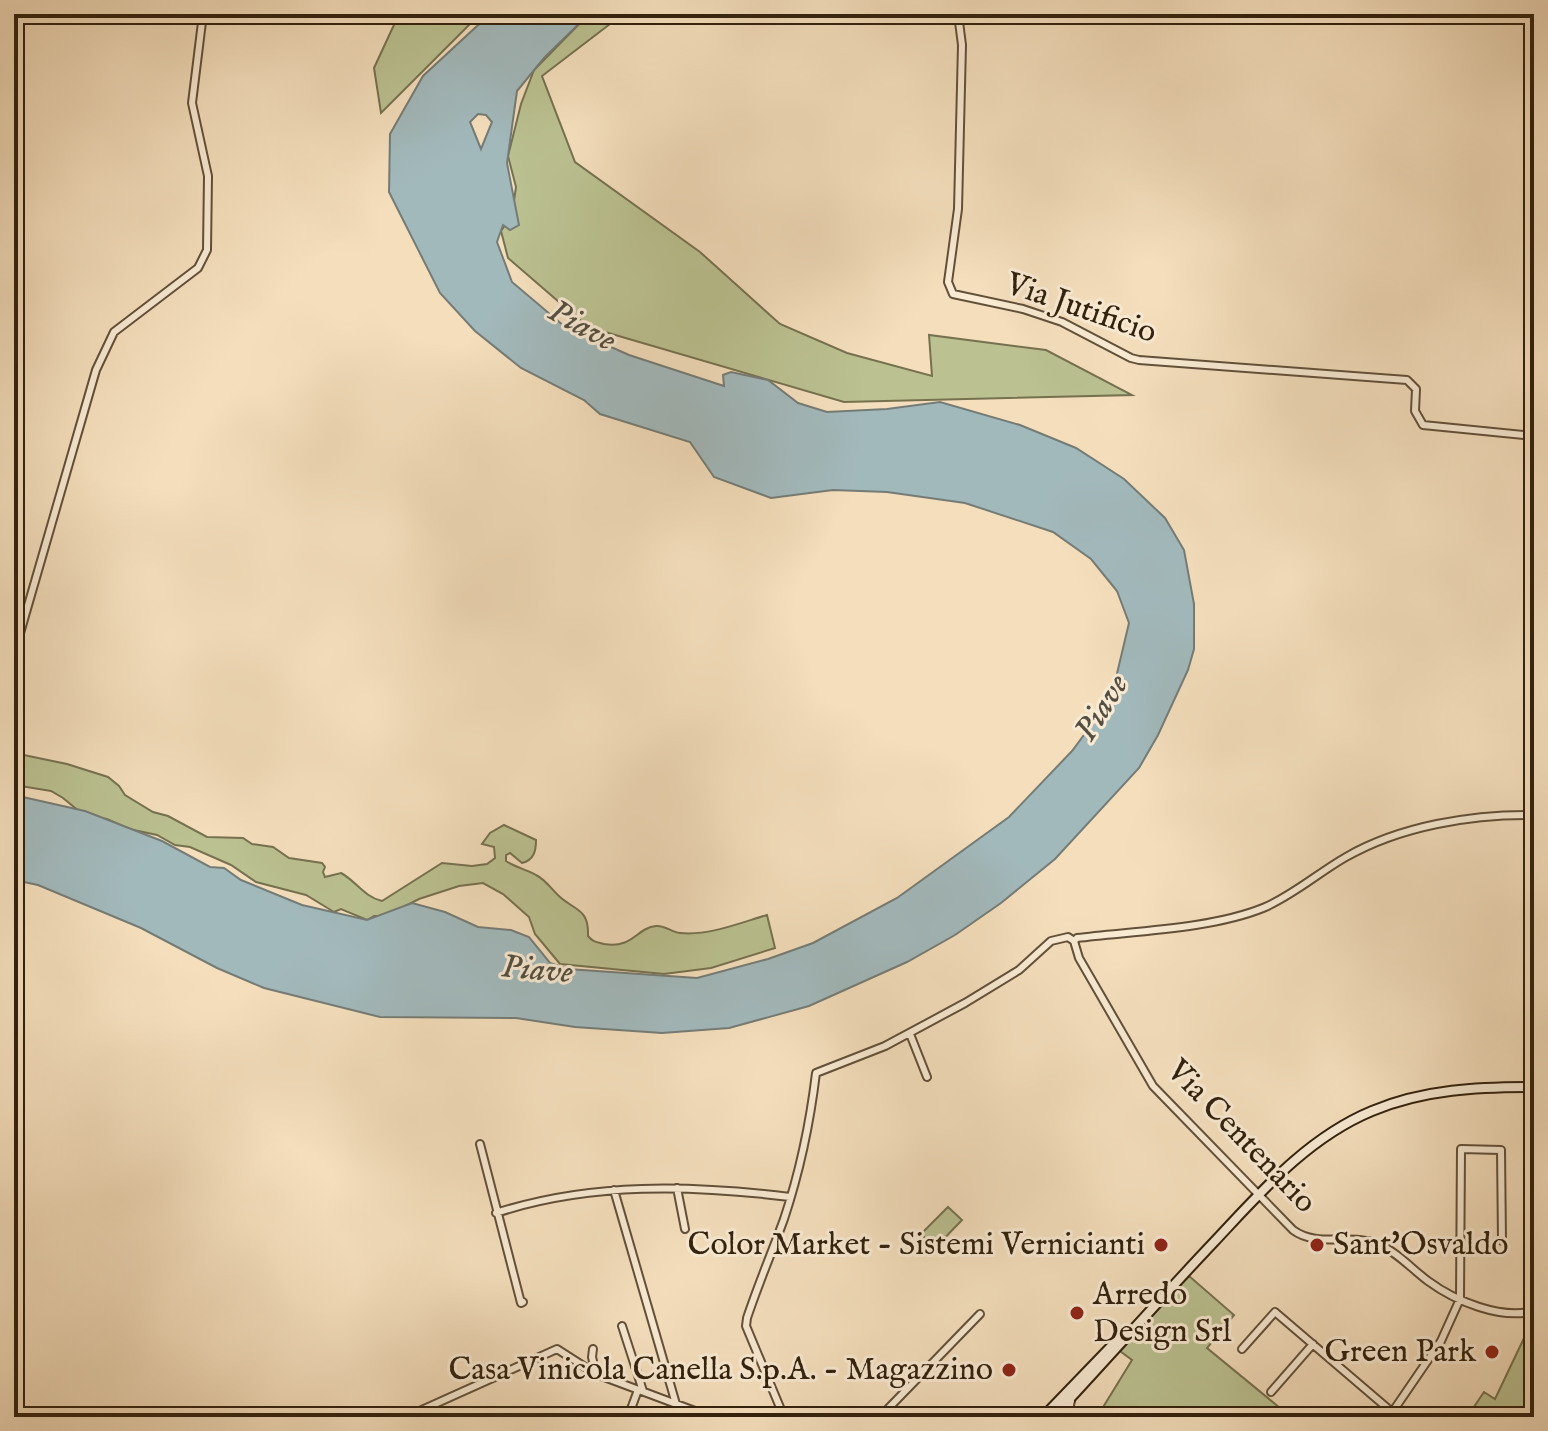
<svg xmlns="http://www.w3.org/2000/svg" width="1548" height="1431" viewBox="0 0 1548 1431" font-family="'IM FELL English',serif">
  <style>
    .green { fill: #bbc191; stroke: #76714f; stroke-width: 2 }
    .water { fill: #a2b9bc; stroke: #757c76; stroke-width: 2; fill-rule: evenodd }
    .lines { fill: none; stroke-linecap: round; stroke-linejoin: round }
    .minor-casing { stroke: #625039; stroke-width: 10 }
    .secondary-casing { stroke: #32210d; stroke-width: 12 }
    .minor { stroke: #f8ead3; stroke-width: 6 }
    .secondary { stroke: #f8ead3; stroke-width: 8 }
    .poi-dot { fill: #8f2418; stroke: #f8ead3; stroke-width: 3 }
    .labels { text-anchor: middle; dominant-baseline: central; stroke-width: 6; stroke-linejoin: round; paint-order: stroke }
    .street-label { font-size: 32px; fill: #32210d; stroke: #f8ead3 }
    .poi-label { font-size: 32px; fill: #32210d; stroke: #f8ead3; text-anchor: end }
    .water-label { font-size: 34px; font-style: italic; fill: #544f42; stroke: #f8ead3 }
  </style>
  <rect width="100%" height="100%" fill="#f4debc"/>
  <filter id="stains"><feTurbulence type="fractalNoise" baseFrequency=".0025" numOctaves="4"/><feColorMatrix values="0 0 0 0 .2 0 0 0 0 .09 0 0 0 0 .02 0 0 0 .5 -.17"/></filter>
  <radialGradient id="worn" r=".72"><stop offset=".6" stop-color="#630" stop-opacity="0"/><stop offset="1" stop-color="#630" stop-opacity=".3"/></radialGradient>
  <path class="green" d="M399,14h81l-99,99 -7,-45z
    M589,14h34l-81,62 33,86 125,90 80,72 67,29 85,23 -3,-41 117,15 86,45 -288,7 -256,-75 -80,-69 -7,-27 11,-16 4,-28 -8,-31 13,-52 13,-34z
    M14,753l53,11 41,13 11,9 6,9 28,17 15,4 39,21 36,1 9,6 21,3 16,11 33,5 3,4 -2,5 2,5 16,-4c15,8 23,24 41,28l60,-38 30,3 15,-2 8,-6 -1,-11 -12,-3 8,-11 14,-8 32,15c0,11 -2,20 -14,23l-12,-10 -4,2v6c10,7 20,8 30,14 10,5 15,14 24,22 16,14 29,12 28,39 5,6 8,6 16,8 29,5 32,-16 52,-18 9,-1 15,6 24,7 28,3 60,-10 87,-18l8,33 -64,20 -47,6 -104,-10 -25,-30 -6,-17 -26,-23 -20,-11 -24,3 -40,13 -33,17h-12l-7,4 -26,-11 -7,3 -28,-17 -50,-13 -25,-17 -41,-18 -15,-2 -18,-10 -28,-6 -22,-10 -22,-3 -22,-18 -12,-7 -37,-6z
    M948,1207l14,13 -27,28 -14,-14z
    M1189,1276l45,39 -27,33 84,69h-194l35,-57 -12,-9z
    M1534,1317v100h-67l17,-25 11,7z"/>
  <path class="water" d="M490,14h99l-45,44 -27,33 -10,72 12,62 -9,5 -7,-5 -6,17 15,40 52,44 65,29 95,31 -1,-11 8,-3 37,8 30,23 29,9 60,-3 53,-7 80,23 56,23 48,31 41,39 19,32 10,54v45l-6,21 -30,65 -19,33 -84,91 -54,44 -46,32 -48,27 -98,44 -80,22 -67,5 -87,-6 -59,-9 -136,-1 -116,-29 -47,-20 -76,-40 -103,-43 -24,-5v-85l71,16 77,30 48,26 14,1 17,12 61,25 65,15 45,-17 33,9 33,15 33,3 18,7 21,26 18,6 129,9 71,-19 45,-16 84,-45 112,-81 63,-66 26,-35 17,-34 14,-59 -12,-32 -26,-32 -38,-27 -88,-29 -78,-11 -54,-2 -62,8 -57,-21 -24,-35 -90,-28 -16,-14 -63,-32 -46,-37 -35,-38 -51,-101 1,-58 33,-58zM478,114l8,1 6,7 -11,27 -11,-27z"/>
  <g class="lines">
    <g class="minor-casing">
      <path id="minor" d="M958,14l4,31 -4,164 -10,73 5,12 70,15 39,13 69,36 8,2 268,20 9,9 -1,22 8,14 111,11
        M14,654l82,-284 18,-38 84,-64 9,-18 1,-74 -16,-73 11,-89
        M1074,941l3,-3c57,-7 134,-9 186,-30 29,-12 55,-35 83,-51 54,-31 126,-43 188,-42
        M910,1034l17,43
        M480,1144l41,159 2,-1
        M677,1188l8,41
        M614,1190l62,214 -5,13
        M496,1213c95,-31 196,-28 294,-16
        M622,1326l21,65
        M593,1349l-1,8 4,17
        M1242,1349l33,-37 117,100
        M1271,1392l42,-48
        M406,1417l151,-68 39,25 115,43
        M628,1417l10,-27
        M784,1417l-38,-91 1,-8c11,-33 25,-66 37,-99 16,-48 26,-96 32,-146l69,-27 80,-43 54,-33 32,-29 17,-4 6,4 5,17 74,128 140,144c24,18 58,3 85,14 19,8 34,25 50,37 27,20 73,39 106,30
        M880,1417l100,-103
        M1067,1417l4,-16
        M1389,1417l52,-76 19,-42 1,-150 40,1 1,91"/>
    </g>
    <g class="secondary-casing">
      <path id="secondary" d="M1043,1417l82,-85
        M1053,1417c54,-58 106,-117 161,-175 47,-50 93,-104 158,-131 52,-22 107,-24 162,-24"/>
    </g>
    <use href="#minor" class="minor"/>
    <use href="#secondary" class="secondary"/>
  </g>
  <g class="poi-dot">
    <circle cx="1161" cy="1245" r="8"/>
    <circle cx="1317" cy="1245" r="8"/>
    <circle cx="1077" cy="1313" r="8"/>
    <circle cx="1492" cy="1352" r="8"/>
    <circle cx="1009" cy="1370" r="8"/>
  </g>
  <g class="labels">
    <g class="street-label">
      <text transform="translate(1081 309) rotate(19)">Via Jutificio</text>
      <text transform="translate(1241 1137) rotate(46)">Via Centenario</text>
    </g>
    <g class="poi-label">
      <text x="1145" y="1245">Color Market - Sistemi Vernicianti</text>
      <text x="1333" y="1245" text-anchor="start">Sant'Osvaldo</text>
      <text x="1093" y="1295" text-anchor="start">Arredo<tspan x="1093" dy="37">Design Srl</tspan></text>
      <text x="1476" y="1352">Green Park</text>
      <text x="993" y="1370">Casa Vinicola Canella S.p.A. - Magazzino</text>
    </g>
    <g class="water-label">
      <text transform="translate(582 326) rotate(29)">Piave</text>
      <text transform="translate(1102 708) rotate(-58)">Piave</text>
      <text transform="translate(537 970) rotate(5)">Piave</text>
    </g>
  </g>
  <rect width="1548" height="1431" fill="none" stroke="#f4debc" stroke-width="48"/>
  <rect x="16" y="16" width="1516" height="1399" fill="none" stroke="#32210d" stroke-width="4"/>
  <rect x="24" y="24" width="1500" height="1383" fill="none" stroke="#32210d" stroke-width="2"/>
  <rect width="100%" height="100%" filter="url(#stains)"/>
  <rect width="100%" height="100%" fill="url(#worn)"/>
</svg>
